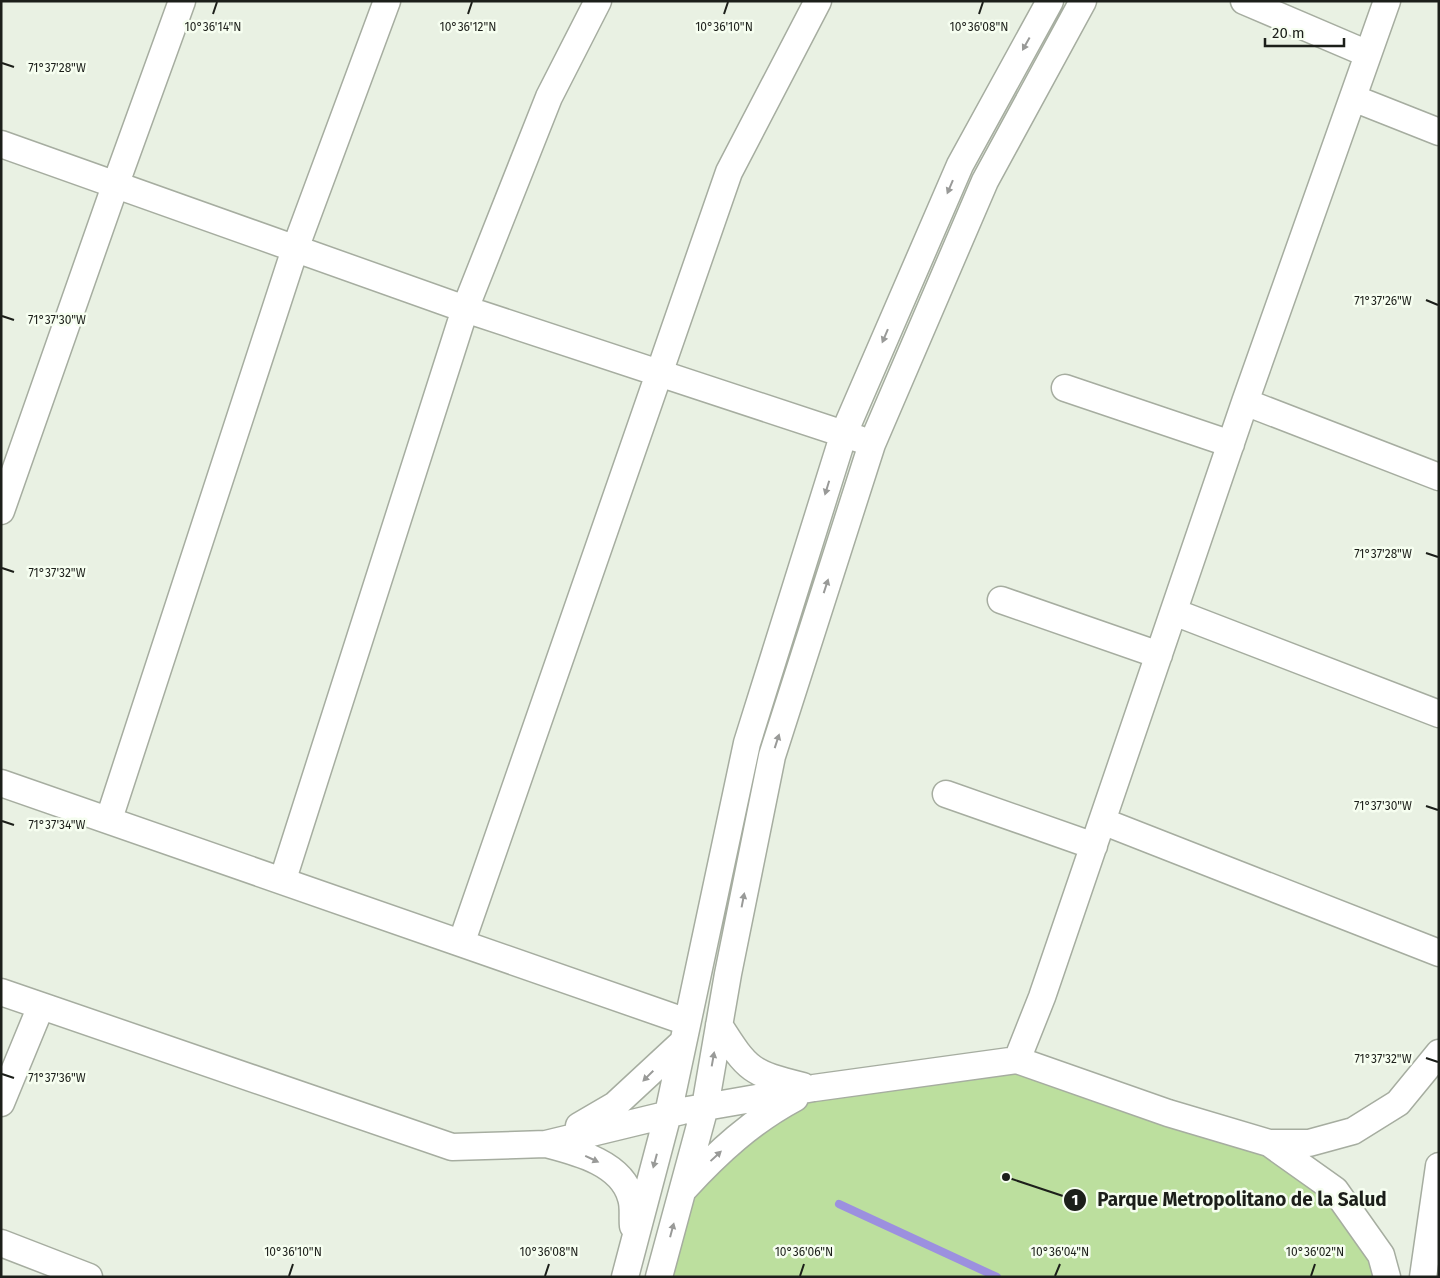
<svg xmlns="http://www.w3.org/2000/svg" width="1440" height="1278" viewBox="0 0 1440 1278" font-family="'Fira Sans',sans-serif">
  <style>
    .green { fill: #bcdf9e }
    .lines { fill: none; stroke-linecap: round; stroke-linejoin: round }
    .stream { stroke: #9c90df; stroke-width: 8 }
    .minor-casing { stroke: #a6ada0; stroke-width: 29 }
    .minor { stroke: #fff; stroke-width: 26 }
    .oneway { fill: #999a98 }
    .ticks { fill: none; stroke: #1c1f1a; stroke-width: 2 }
    .ticks-label { font-size: 12px; text-anchor: middle; fill: #1c1f1a; stroke: #f6fef0; stroke-width: 5; stroke-linejoin: round; paint-order: stroke }
    .leader { fill: none; stroke: #1c1f1a; stroke-width: 2 }
    .callout-dot { fill: #1c1f1a; stroke: #f6fef0; stroke-width: 2 }
    .mark-label { font-size: 15px; text-anchor: middle; font-weight: bold; fill: #fff }
    .callout-label { font-size: 19px; text-anchor: middle; font-weight: bold; fill: #1c1f1a; stroke: #f6fef0; stroke-width: 5; stroke-linejoin: round; paint-order: stroke }
  </style>
  <rect width="100%" height="100%" fill="#e9f1e3"/>
  <path class="green" d="M1017,1060l252,83 66,47 52,87h-728l23,-86 132,-103z"/>
  <g class="lines">
    <path class="stream" d="M839,1204l158,73"/>
    <g class="minor-casing">
      <path id="minor" d="M1244,1l124,53
        M1353,98l86,34
        M1,144l464,165 394,130
        M1065,388l166,56
        M1245,402l194,75
        M1,511l114,-325 67,-185
        M1001,600l158,55
        M1174,612l265,102
        M1,783l686,239
        M946,794l148,52
        M109,819l186,-570 92,-248
        M1102,821l337,132
        M283,879l182,-570 84,-212 49,-96
        M462,941l267,-769 89,-171
        M1,992l451,155 94,-3 136,-33 132,-23 203,-28 151,53 101,30h40l44,-12 45,-28 41,-50
        M719,1025c29,46 32,48 84,61
        M1017,1060l25,-63 203,-595 142,-401
        M1,1103l40,-97
        M579,1126l36,-21 68,-63
        M1269,1143l66,47 46,65 6,22
        M546,1144c31,8 76,19 85,54 3,9 1,19 2,28
        M685,1188c33,-36 67,-67 110,-90
        M1,1243l88,34
        M625,1277l43,-163 79,-371 97,-310 116,-268 90,-164
        M659,1277l46,-170 23,-133 44,-218 100,-312 113,-263 98,-180
        M1423,1277l16,-111"/>
    </g>
    <use href="#minor" class="minor"/>
  </g>
  <defs><path id="oneway-solid" d="M-6-.8H1V-3.2L6.5 0L1 3.2V.8H-6Z" transform="scale(1.25)"/></defs>
  <g class="oneway">
    <use href="#oneway-solid" transform="translate(1026 44) rotate(119)"/>
    <use href="#oneway-solid" transform="translate(950 187) rotate(113)"/>
    <use href="#oneway-solid" transform="translate(885 336) rotate(113)"/>
    <use href="#oneway-solid" transform="translate(827 488) rotate(107)"/>
    <use href="#oneway-solid" transform="translate(826 586) rotate(-72)"/>
    <use href="#oneway-solid" transform="translate(777 741) rotate(-72)"/>
    <use href="#oneway-solid" transform="translate(743 900) rotate(-79)"/>
    <use href="#oneway-solid" transform="translate(713 1059) rotate(-80)"/>
    <use href="#oneway-solid" transform="translate(648 1076) rotate(135)"/>
    <use href="#oneway-solid" transform="translate(716 1156) rotate(-43)"/>
    <use href="#oneway-solid" transform="translate(592 1159) rotate(25)"/>
    <use href="#oneway-solid" transform="translate(655 1161) rotate(105)"/>
    <use href="#oneway-solid" transform="translate(672 1230) rotate(-75)"/>
  </g>
  <path class="ticks" d="M213,14l4,-12M468,14l4,-12M724,14l4,-12M979,14l4,-12M2,63l12,4M1426,300l12,5M2,316l12,4M1426,553l12,4M2,568l12,4M1426,806l12,4M2,821l12,4M1426,1058l12,4M2,1074l12,4M289,1276l4,-12M545,1276l4,-12M800,1276l4,-12M1055,1276l5,-12M1311,1276l4,-12"/>
  <g class="ticks-label">
    <text x="213" y="31">10°36'14"N</text>
    <text x="468" y="31">10°36'12"N</text>
    <text x="724" y="31">10°36'10"N</text>
    <text x="979" y="31">10°36'08"N</text>
    <text x="57" y="72">71°37'28"W</text>
    <text x="1383" y="305">71°37'26"W</text>
    <text x="57" y="324">71°37'30"W</text>
    <text x="1383" y="558">71°37'28"W</text>
    <text x="57" y="577">71°37'32"W</text>
    <text x="1383" y="810">71°37'30"W</text>
    <text x="57" y="829">71°37'34"W</text>
    <text x="1383" y="1063">71°37'32"W</text>
    <text x="57" y="1082">71°37'36"W</text>
    <text x="293" y="1256">10°36'10"N</text>
    <text x="549" y="1256">10°36'08"N</text>
    <text x="804" y="1256">10°36'06"N</text>
    <text x="1060" y="1256">10°36'04"N</text>
    <text x="1315" y="1256">10°36'02"N</text>
  </g>
  <path class="leader" d="M1006 1177L1075 1200"/>
  <g class="callout-dot">
    <circle cx="1006" cy="1177" r="5"/>
    <circle cx="1075" cy="1200" r="12"/>
  </g>
  <g class="mark-label">
    <text x="1075" y="1205">1</text>
  </g>
  <g class="callout-label">
    <text x="1242" y="1206">Parque Metropolitano de la Salud</text>
  </g>
  <rect width="1440" height="1278" fill="none" stroke="#1c1f1a" stroke-width="5"/>
  <path d="M1265 38v8h79v-8" fill="none" stroke="#1c1f1a" stroke-width="2.5"/>
  <text x="1272" y="38" font-size="15" fill="#1c1f1a" stroke="#f6fef0" stroke-width="4" paint-order="stroke">20 m</text>
</svg>
